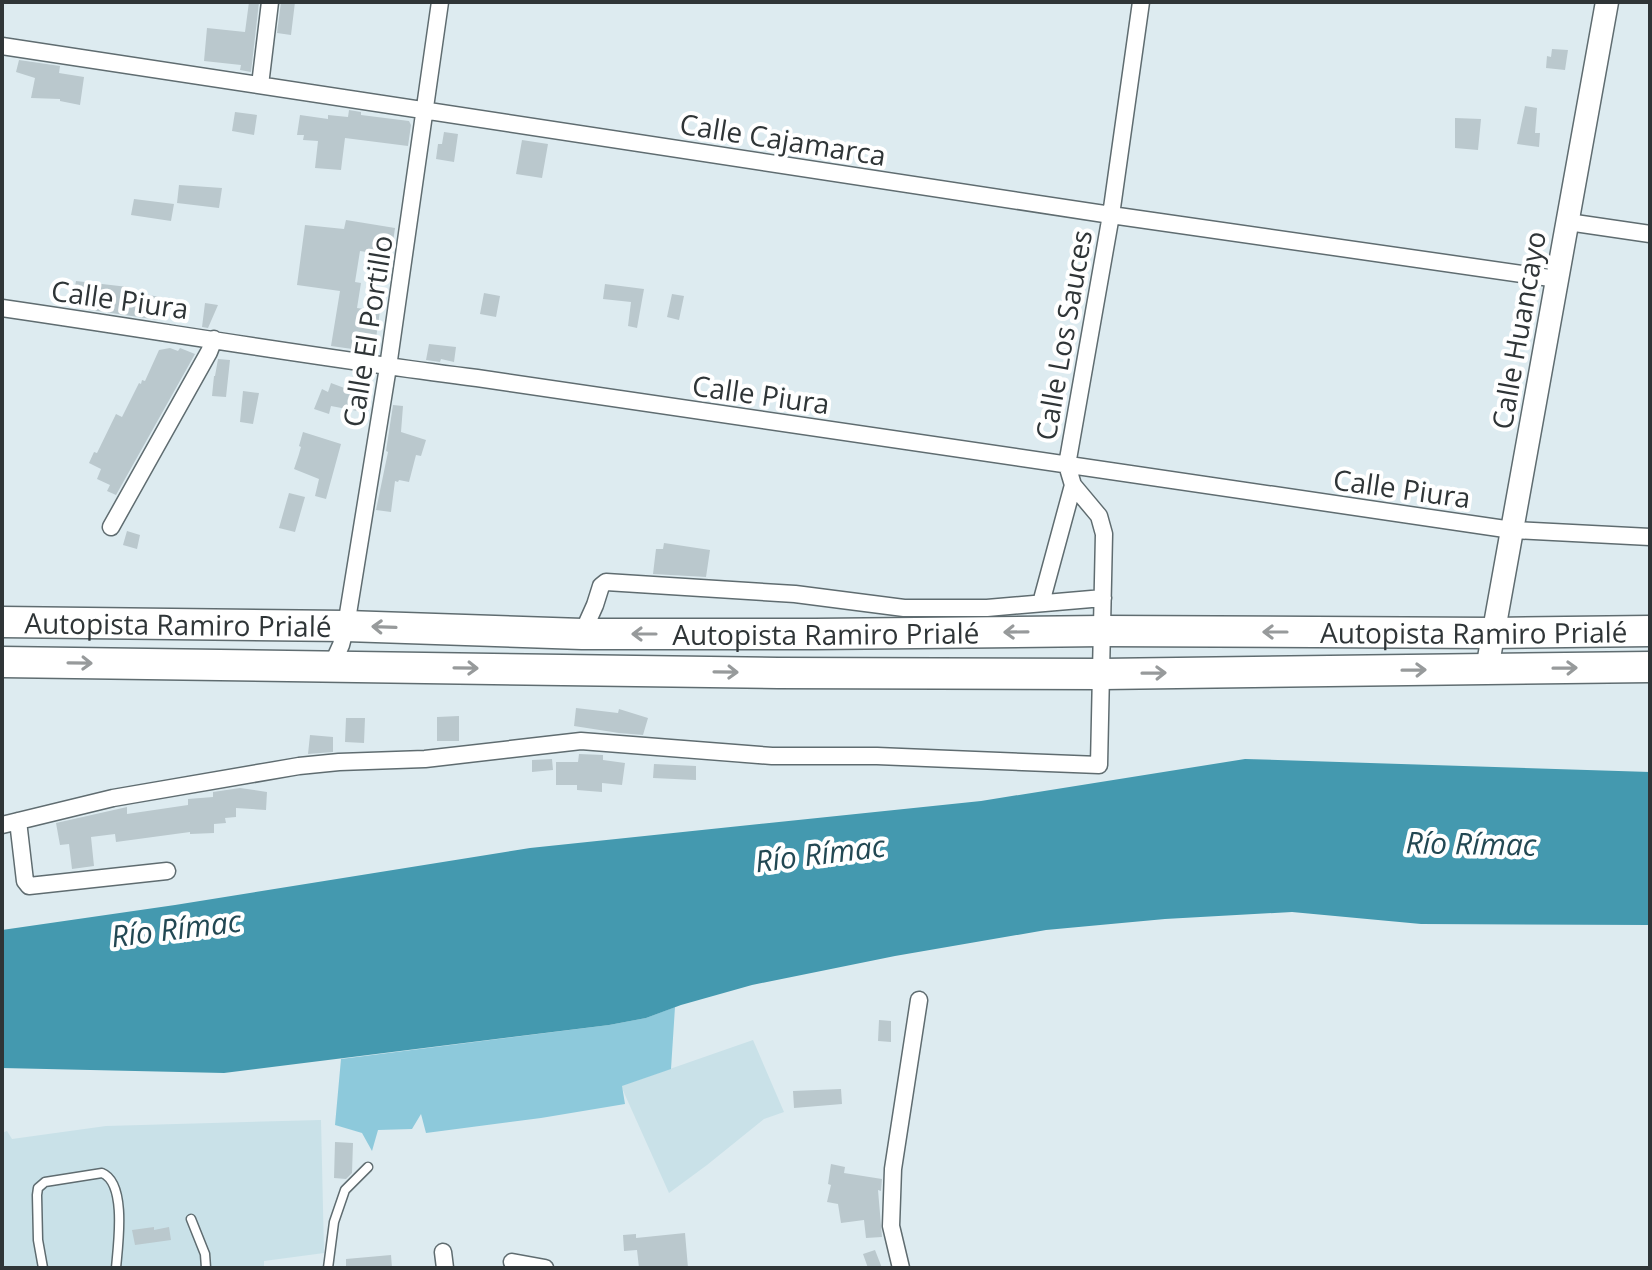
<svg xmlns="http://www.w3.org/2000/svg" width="1652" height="1270" viewBox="0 0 1652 1270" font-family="'Open Sans',sans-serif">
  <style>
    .built { fill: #c9e1e8 }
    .green { fill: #8dc9db }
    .water { fill: #4499af }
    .building { fill: #bac8cd }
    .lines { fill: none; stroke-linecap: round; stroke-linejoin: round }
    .lane-casing { stroke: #5f6c70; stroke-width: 11 }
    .street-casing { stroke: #5f6c70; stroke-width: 19 }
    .secondary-casing { stroke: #5f6c70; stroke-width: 25 }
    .highway-casing { stroke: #5f6c70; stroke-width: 33 }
    .lane { stroke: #fff; stroke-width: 8 }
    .street { stroke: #fff; stroke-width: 16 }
    .secondary { stroke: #fff; stroke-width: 22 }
    .highway { stroke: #fff; stroke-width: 30 }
    .oneway { stroke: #979a9b }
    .labels { text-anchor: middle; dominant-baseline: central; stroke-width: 8; stroke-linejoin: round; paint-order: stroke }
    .street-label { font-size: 28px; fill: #2f3537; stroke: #fff }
    .water-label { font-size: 30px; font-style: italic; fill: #224853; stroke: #fff }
  </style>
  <rect width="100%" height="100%" fill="#ddebf0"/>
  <path class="built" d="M753,1040l31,72 -20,7 -57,46 -38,28 -48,-107z
    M321,1120l3,133 -60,8v7h-262v-135l5,-2 5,8 94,-13z"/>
  <path class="green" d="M675,1007l-4,62 -49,17 3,18 -84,14 -115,15 -5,-19 -9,15 -34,1 -6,21 -10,-18 -27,-8 6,-66 268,-34 37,-7z"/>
  <path class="water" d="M1245,759l405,13v153l-229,-1 -129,-12 -127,7 -119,11 -151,26 -143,29 -71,20 -35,13 -37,7 -385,48 -222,-5v-138l173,-25 355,-57 451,-47z"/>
  <path class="building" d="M249,2h10l-8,70 -11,-2 1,-5 -37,-4 3,-33 38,4z
    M281,2h14l-4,33 -14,-2z
    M1552,49l16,1 -3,20 -19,-2 1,-12 4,1z
    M19,60l41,6 -1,7 25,4 -4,28 -20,-4v-2l-29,-1 4,-20 -19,-6z
    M1525,106l12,2 -2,25h5l-1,14 -22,-3z
    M349,110l12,2v3l48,6 2,4 -3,21 -63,-8 -4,32 -26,-2 3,-27 -15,-1 1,-5h-7l3,-20 28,4v-4l20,2z
    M235,112l22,3 -3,20 -22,-4z
    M1455,118l26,1 -3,31 -23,-2z
    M444,132l14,2 -4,28 -18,-3 2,-15h4z
    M522,140l26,4 -6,34 -26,-4z
    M179,185l43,3 -3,20 -42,-5z
    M134,199l40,5 -3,17 -40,-6z
    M346,220l49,8 -4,28 -31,-5 -5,31 6,1 -4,25 23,3 -6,41 -43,-6 9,-55 -43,-6 8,-60 39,4z
    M76,281l52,6v5l33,5 -3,23 -87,-13z
    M605,284l39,5 -7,39 -9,-2 3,-24 -28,-3z
    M484,293l16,3 -4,21 -16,-3z
    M672,294l12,2 -5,24 -12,-3z
    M205,303l13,2 -10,23 -6,-1z
    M429,344l27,3 -2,15 -13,-3 -1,3 -14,-2z
    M170,348l8,3 2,-3 15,6 -79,141 -9,-4 3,-6 -13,-6 4,-10 -12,-6 5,-11 3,1 19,-39 6,3 17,-34 2,1 1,-4 3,1 14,-31z
    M218,359l12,1 -4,37 -14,-1 2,-20h1z
    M350,378l23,3 -5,32 -37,-7 -2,8 -15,-5 8,-20 6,3 3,-9 16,6z
    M243,391l16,2 -6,31 -13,-2z
    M393,405l10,1 -2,26 25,8 -5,16 -5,-1 -7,27 -10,-2 -1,2 -3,-1 -4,31 -15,-2 12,-58 -2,-1z
    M303,432l38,12 -15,55 -11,-3 4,-17 -25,-10 5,-15 2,-7 -2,-1z
    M289,493l16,4 -10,35 -16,-4z
    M127,531l13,4 -3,14 -14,-4z
    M664,543l46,7 -4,27 -53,-3 3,-25h7z
    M576,708l42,5 1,-4 29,9 -5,17 -24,-2 -45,-7z
    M459,716v25h-22v-24z
    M346,718h19l-1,25 -19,-1z
    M310,735l23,2v15l-25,2z
    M579,754l24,1v5l22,3 -3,22 -20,-2v9l-25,-2v-5h-21v-23h22z
    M552,759l1,11 -21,2v-12z
    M654,764l42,2v14l-43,-2z
    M240,788l27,4 -1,18 -30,-2v9l-11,1 1,5 -12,1v9l-24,1v-2l-74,10 -1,-8 -24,3 3,29 -22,3 -3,-25 -9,1 -4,-22 71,-16v7l61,-9v-6l25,-2v-5z
    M879,1020l12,1v21l-13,-1z
    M841,1089l1,15 -48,4 -1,-17z
    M335,1142l18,1 -1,30 -6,6 -12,-1z
    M831,1164l14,3 -1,6 38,6 -1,12 -3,-1 4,47 -16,1 -2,-18 -23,3 -3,-19 -11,-2 4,-17 -3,-1z
    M154,1227v3l15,-3 2,13 -36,5 -3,-15z
    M685,1233l3,35h-49l-2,-18 -13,1 -1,-16 13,-1v4z
    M875,1250l7,18h-14l-5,-14z
    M391,1255l1,13h-46v-9z"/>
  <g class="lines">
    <g class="lane-casing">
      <path id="lane" d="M191,1219l14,35 1,14
        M43,1268l-5,-28 -1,-45 1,-7 7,-6 57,-9c25,10 16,72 14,95
        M328,1268l6,-46 11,-32 23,-23"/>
    </g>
    <g class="street-casing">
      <path id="street" d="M2,46l1109,169 446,64
        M260,85l10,-83
        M1568,222l82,12
        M2,308c158,23 316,50 475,70l1035,152 138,7
        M111,527l98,-175 5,-13
        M1041,603l32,-118
        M582,634l13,-29 6,-19 5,-4 189,12 109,14h83l116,-10
        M332,665l9,-20 5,-19 42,-259 52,-365
        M18,821l7,60 4,5 138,-15
        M2,825l111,-27 186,-32 40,-4 86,-3 156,-18 191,15h105l222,9 5,-231 -5,-18 -26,-31 -6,-20 44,-250 30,-213
        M443,1252l2,16
        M512,1262l33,6
        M901,1268l-10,-42 2,-57 26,-169"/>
    </g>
    <g class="secondary-casing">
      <path id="secondary" d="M1487,669l120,-667"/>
    </g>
    <g class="highway-casing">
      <g id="highway">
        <path id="s1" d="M2,622l344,4 236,8h233l288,-3 390,2 157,-2"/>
        <path d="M2,662l776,11 324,1 548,-7"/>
      </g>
    </g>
    <use href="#lane" class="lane"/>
    <use href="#street" class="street"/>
    <use href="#secondary" class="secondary"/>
    <use href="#highway" class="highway"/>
  </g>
  <defs><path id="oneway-shaft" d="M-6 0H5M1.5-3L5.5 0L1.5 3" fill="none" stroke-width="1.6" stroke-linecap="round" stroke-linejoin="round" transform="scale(2)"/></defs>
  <g class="oneway">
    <use href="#oneway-shaft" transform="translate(384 627) rotate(-178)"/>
    <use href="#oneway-shaft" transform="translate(1016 632) rotate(179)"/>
    <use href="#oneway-shaft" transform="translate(1275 632) rotate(-180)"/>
    <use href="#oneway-shaft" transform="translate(644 634) rotate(-180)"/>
    <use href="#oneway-shaft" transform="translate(80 663) rotate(1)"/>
    <use href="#oneway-shaft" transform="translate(466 668) rotate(1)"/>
    <use href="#oneway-shaft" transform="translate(1565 668) rotate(-1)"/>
    <use href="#oneway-shaft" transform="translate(1414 670) rotate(-1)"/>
    <use href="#oneway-shaft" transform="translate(726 672) rotate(1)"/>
    <use href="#oneway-shaft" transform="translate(1154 673) rotate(-1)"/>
  </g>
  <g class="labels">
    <g class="street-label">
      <text transform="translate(783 139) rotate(9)">Calle Cajamarca</text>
      <text transform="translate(120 299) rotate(8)">Calle Piura</text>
      <text transform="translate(1518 330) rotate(-80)">Calle Huancayo</text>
      <text transform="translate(367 331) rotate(-81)">Calle El Portillo</text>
      <text transform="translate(1063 335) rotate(-80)">Calle Los Sauces</text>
      <text transform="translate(761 394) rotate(8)">Calle Piura</text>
      <text transform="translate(1402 488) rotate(8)">Calle Piura</text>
      <text stroke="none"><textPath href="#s1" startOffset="176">Autopista Ramiro Prialé</textPath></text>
      <text stroke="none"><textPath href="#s1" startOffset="1472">Autopista Ramiro Prialé</textPath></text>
      <text stroke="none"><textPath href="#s1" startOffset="824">Autopista Ramiro Prialé</textPath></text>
    </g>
    <g class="water-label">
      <text transform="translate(1471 843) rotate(1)">Río Rímac</text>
      <text transform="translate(820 853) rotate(-7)">Río Rímac</text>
      <text transform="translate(176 928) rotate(-7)">Río Rímac</text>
    </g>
  </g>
  <rect width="1652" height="1270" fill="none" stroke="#2f3537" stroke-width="8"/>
</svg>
